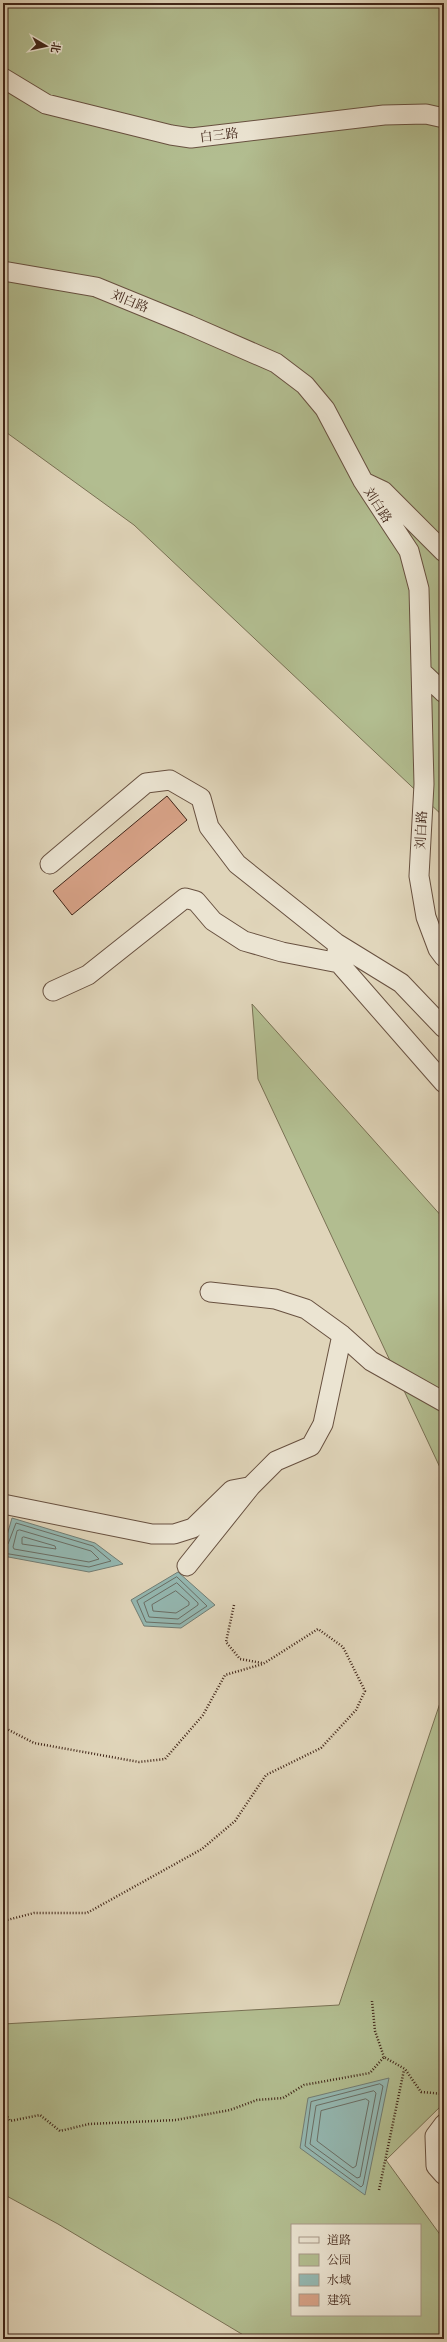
<svg xmlns="http://www.w3.org/2000/svg" width="447" height="2342" viewBox="0 0 447 2342" font-family="'Gentium Book Plus','Noto Serif SC',serif">
  <style>
    .green { fill: #b2bd90; stroke: #797154; fill-rule: evenodd }
    .water { fill: #94b8b2; stroke: #727d74 }
    .lines { fill: none; stroke-linecap: round; stroke-linejoin: round }
    .shore { stroke: #6a6e65; stroke-width: 1 }
    .building { fill: #d7a287; stroke: #402518 }
    .minor-casing { stroke: #685140; stroke-width: 21 }
    .path { stroke: #402518; stroke-width: 2.5; stroke-dasharray: 1 2; stroke-linecap: butt }
    .minor { stroke: #ebe4d2; stroke-width: 19 }
    .labels { text-anchor: middle; dominant-baseline: central; stroke-width: 3; stroke-linejoin: round; paint-order: stroke }
    .street-label { font-size: 13px; fill: #402518; stroke: #ebe4d2 }
  </style>
  <rect width="100%" height="100%" fill="#e0d5ba"/>
  <filter id="stains"><feTurbulence type="fractalNoise" baseFrequency=".005" numOctaves="4"/><feColorMatrix values="0 0 0 0 .2 0 0 0 0 .09 0 0 0 0 .02 0 0 0 .5 -.17"/></filter>
  <radialGradient id="worn" r=".72"><stop offset=".6" stop-color="#630" stop-opacity="0"/><stop offset="1" stop-color="#630" stop-opacity=".3"/></radialGradient>
  <path class="green" d="M3,3h441v814l-310,-292 -131,-95z
    M252,1004l192,215v257l-186,-397z
    M444,1691v412l-58,57 58,80v99h-194l-192,-115 -55,-30v-170l336,-19zM292,2225h128v90h-128z"/>
  <path class="water" d="M12,1518l83,25 28,21 -34,8 -86,-16v-7z
    M178,1572l37,33 -34,23 -37,-2 -13,-26z
    M389,2078l-24,117 -65,-47 8,-50z"/>
  <g class="lines">
    <path class="shore" d="M20,1530l71,21 8,8 -10,3 -75,-13 -1,-2 4,-16z
      M24,1537l31,9 1,3 -34,-5v-6z
      M3,1546l5,-2 8,-21 77,23 18,15 -22,6 -86,-14
      M177,1577l30,29 -27,18 -34,-2 -9,-21z
      M177,1583l21,20v2l-20,14 -29,-2 -5,-14z
      M176,1591l13,11v3l-13,8 -23,-2 -1,-6z
      M380,2084l3,2 -20,99 -2,2 -56,-41 6,-44z
      M374,2091l2,2 -16,84 -3,1 -47,-34 6,-38z
      M366,2099l3,2 -13,65 -3,2 -36,-27 4,-30z"/>
  </g>
  <path class="building" d="M167,796l20,24 -115,95 -19,-24z"/>
  <g class="lines">
    <g class="minor-casing">
      <path id="minor" d="M3,78l43,26 125,31 20,3 193,-23 42,-1 18,4
        M3,271l93,16 93,38 87,38 29,22 20,24 38,72 46,70 10,38 5,195 -5,92 7,41 12,32 6,8
        M366,483l17,8 61,61
        M422,672l22,21
        M50,864l96,-81 24,-3 31,18 8,29 28,37 99,79 65,40 43,45
        M337,951l2,12 105,120
        M53,991l35,-16 97,-77 11,3 17,20 31,20 38,11 57,11
        M210,1292l65,7 31,10 36,26 29,26 73,41
        M3,1504l149,30h22l19,-6 39,-38 16,-3
        M187,1566l64,-80 25,-25 35,-15 12,-22 19,-89
        M444,2124l-9,12 1,30 8,9"/>
    </g>
    <path class="path" d="M234,1605l-8,37 14,17 22,4
      M3,1727l31,16 105,19 26,-3 38,-44 22,-40 38,-11 55,-35 25,18 22,44 -9,19 -35,38 -55,27 -31,46 -33,28 -115,64h-53l-31,8
      M372,2001l3,30 9,26
      M3,2109l7,12 30,-6 20,16 29,-7 87,-4 54,-10 27,-10 26,-2 21,-13 66,-12 14,-16 21,12 16,23 23,2
      M379,2190l25,-120"/>
    <use href="#minor" class="minor"/>
  </g>
  <g class="labels">
    <g class="street-label">
      <text transform="translate(219 135) rotate(-7)">白三路</text>
      <text transform="translate(130 301) rotate(22)">刘白路</text>
      <text transform="translate(378 505) rotate(57)">刘白路</text>
      <text transform="translate(421 830) rotate(-87)">刘白路</text>
    </g>
  </g>
  <rect width="447" height="2342" fill="none" stroke="#e0d5ba" stroke-width="16"/>
  <rect x="4" y="4" width="439" height="2334" fill="none" stroke="#402518" stroke-width="2"/>
  <rect x="8" y="8" width="431" height="2326" fill="none" stroke="#402518"/>
  <rect x="291" y="2224" width="130" height="92" fill="#ebe4d2" stroke="#a79888"/>
  <rect x="299" y="2237" width="20" height="6" fill="#ebe4d2" stroke="#a79888"/>
  <text x="327" y="2244" font-size="12" fill="#402518">道路</text>
  <rect x="299" y="2254" width="20" height="12" fill="#b2bd90" stroke="#a79888"/>
  <text x="327" y="2264" font-size="12" fill="#402518">公园</text>
  <rect x="299" y="2274" width="20" height="12" fill="#94b8b2" stroke="#a79888"/>
  <text x="327" y="2284" font-size="12" fill="#402518">水域</text>
  <rect x="299" y="2294" width="20" height="12" fill="#d7a287" stroke="#a79888"/>
  <text x="327" y="2304" font-size="12" fill="#402518">建筑</text>
  <g transform="translate(46 46) rotate(99)" stroke="#ebe4d2" stroke-width="3" paint-order="stroke">
  <path d="M0-3L7 15L0 10L-7 15Z" fill="#402518"/>
  <text y="-6" font-size="11" font-weight="bold" text-anchor="middle" fill="#402518">北</text>
  </g>
  <rect width="100%" height="100%" filter="url(#stains)"/>
  <rect width="100%" height="100%" fill="url(#worn)"/>
</svg>
